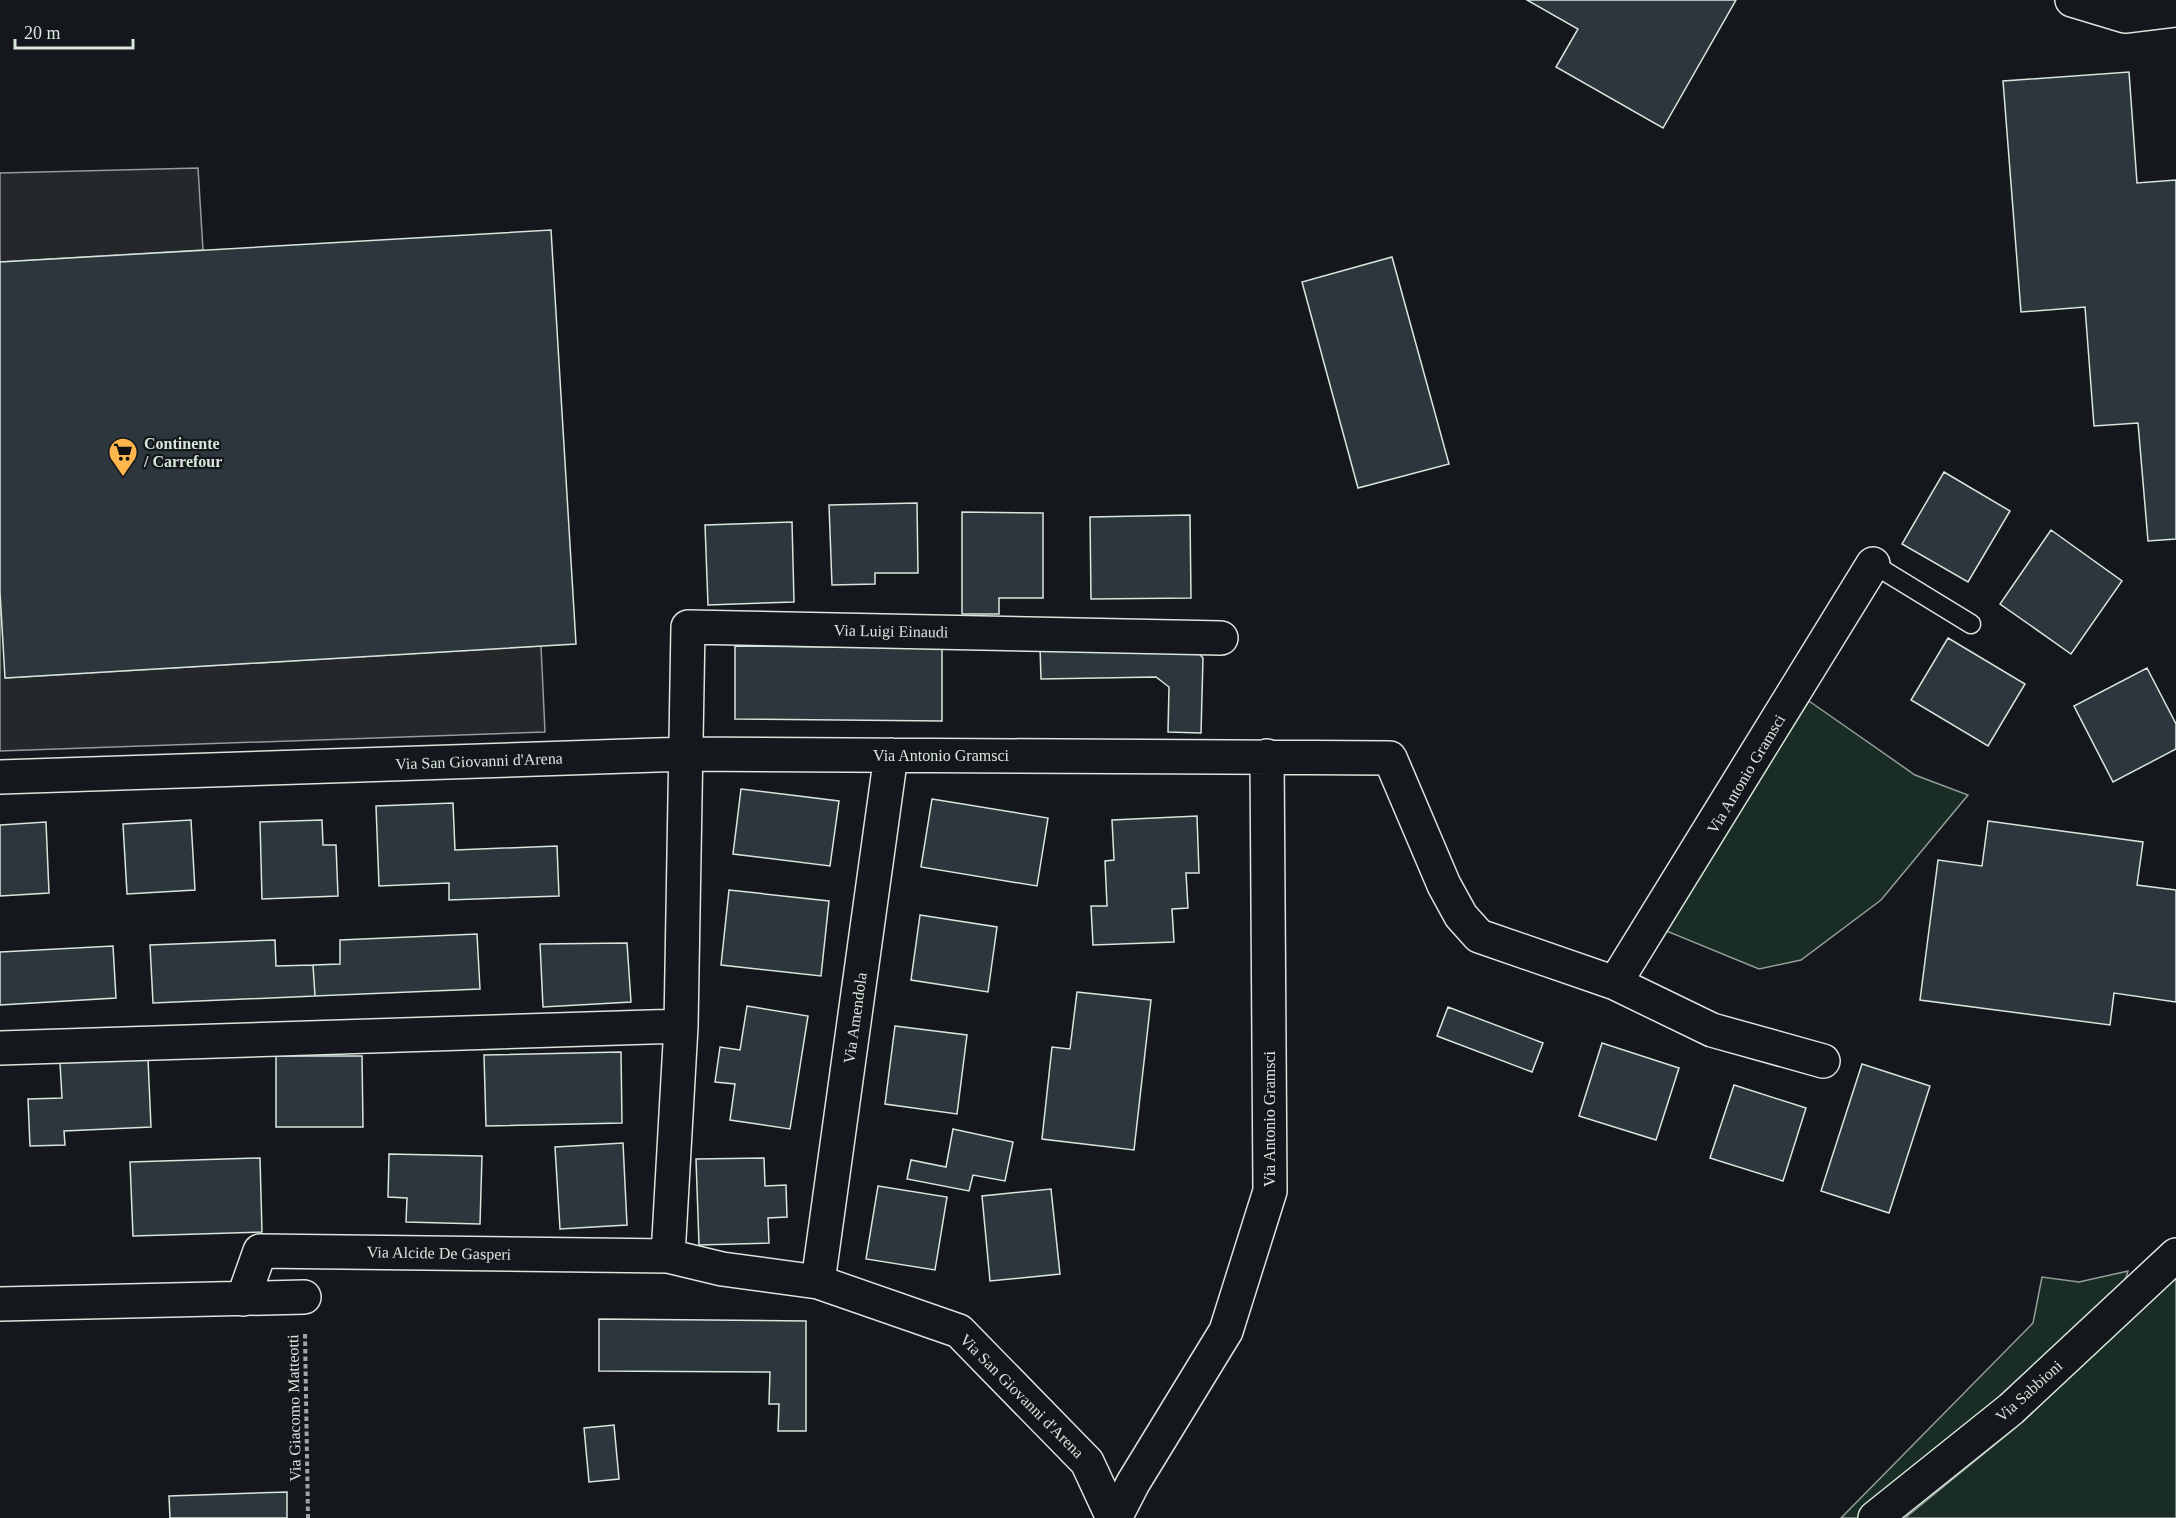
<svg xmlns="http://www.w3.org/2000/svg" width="2176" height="1518" viewBox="0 0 2176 1518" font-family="'Times New Roman',serif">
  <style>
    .green { fill: #1a2d24; stroke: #939e99; stroke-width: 1.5 }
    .parking { fill: #24282b; stroke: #939e99; stroke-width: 1.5 }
    .building { fill: #2c363c; stroke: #d8e6dc; stroke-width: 1.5 }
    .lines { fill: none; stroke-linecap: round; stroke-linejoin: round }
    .service-casing { stroke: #d8e6dc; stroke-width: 21 }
    .minor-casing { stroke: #d8e6dc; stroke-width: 36 }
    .path { stroke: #9da8a2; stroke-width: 4; stroke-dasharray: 4.5 3; stroke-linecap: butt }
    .service { stroke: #14181c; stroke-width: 18 }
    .minor { stroke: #14181c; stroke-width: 33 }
    .labels { text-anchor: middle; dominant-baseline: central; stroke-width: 4.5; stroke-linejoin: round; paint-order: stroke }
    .poi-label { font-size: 16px; font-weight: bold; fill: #d8e6dc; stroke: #14181c; text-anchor: start }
    .street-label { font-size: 16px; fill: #d8e6dc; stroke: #14181c }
  </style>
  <rect width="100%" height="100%" fill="#14181c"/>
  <path class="green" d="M1809,701l106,74 53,20 -87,105 -80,60 -42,9 -95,-39z
    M2128,1271l-5,17 -117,110 -146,120h-19l192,-195 9,-46 37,5z
    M2176,1278v240h-271l109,-89z"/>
  <path class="parking" d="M198,168l5,82 -203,12v-89z
    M0,592l6,86 535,-32 4,86 -545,19z"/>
  <path class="building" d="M1527,0h209l-73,128 -107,-61 22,-38z
    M2129,72l8,111 39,-3v359l-28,2 -10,-118 -44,3 -9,-119 -64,5 -18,-231z
    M551,230l25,414 -571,34 -5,-86v-330z
    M1392,257l57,207 -91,24 -56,-206z
    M1944,472l66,39 -42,71 -66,-38z
    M917,503l1,70h-43v11l-43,1 -3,-80z
    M962,512l81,1v85h-44v16h-37z
    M1190,515l1,83 -100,1 -1,-82z
    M792,522l2,80 -86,3 -3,-80z
    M2051,530l71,51 -51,73 -71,-50z
    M1948,638l77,46 -37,62 -77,-46z
    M1189,643l14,15 -2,75 -33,-1 1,-45 -13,-10 -115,2 -1,-32z
    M735,646l207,2v73l-207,-2z
    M2147,668l29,56v25l-63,33 -39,-76z
    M741,789l98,12 -9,65 -97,-12z
    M932,799l116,19 -11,68 -116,-19z
    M453,803l2,47 102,-4 2,50 -110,4v-17l-70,3 -3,-80z
    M1197,816l2,57h-13l2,35 -16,1 2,33 -81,3 -2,-39h16l-2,-45 9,-1 -2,-40z
    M191,820l4,70 -68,4 -4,-70z
    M322,820l1,25h13l2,51 -76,3 -2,-77z
    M1988,821l155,21 -6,43 39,5v112l-62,-9 -4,32 -190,-25 18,-140 44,6z
    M46,822l3,71 -49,3v-71z
    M729,890l100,11 -8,75 -100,-11z
    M920,915l77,12 -9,65 -77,-12z
    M477,934l3,55 -165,7 -2,-31 27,-1v-24z
    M275,940l1,26 37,-1 2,31 -162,7 -3,-58z
    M627,943l4,59 -88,5 -3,-63z
    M113,946l3,52 -116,7v-53z
    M1077,992l74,8 -17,150 -92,-11 10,-92 18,2z
    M747,1006l61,10 -18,113 -60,-9 5,-36 -20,-2 5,-35 20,3z
    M1448,1007l95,36 -11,29 -95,-36z
    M895,1026l72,9 -10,79 -72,-10z
    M1602,1043l77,25 -23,72 -77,-24z
    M621,1052l1,71 -136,3 -2,-71z
    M276,1056h86l1,71h-87z
    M148,1059l3,68 -87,4 1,14 -35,1 -2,-47 34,-1 -2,-35z
    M1862,1064l68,22 -41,127 -68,-22z
    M1734,1085l72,23 -23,73 -73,-23z
    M953,1129l60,13 -8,39 -32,-6 -4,16 -62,-12 4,-19 35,7z
    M623,1143l4,82 -67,4 -5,-82z
    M389,1154l93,2 -2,68 -74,-2 1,-24 -19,-1z
    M260,1158l2,74 -129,4 -3,-74z
    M764,1158l1,28 21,-1 1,32 -19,1 1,25 -70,2 -3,-86z
    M878,1186l69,11 -12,73 -69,-11z
    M1051,1189l9,85 -70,7 -8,-85z
    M599,1319l207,2v110h-28l1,-27h-10l1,-32 -171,-1z
    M614,1425l5,54 -30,3 -5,-54z
    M287,1492v26h-117l-1,-22z"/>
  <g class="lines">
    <g class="service-casing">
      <path id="service" d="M1873,564l98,60"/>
    </g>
    <g class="minor-casing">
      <path id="minor" d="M2072,0l53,16 51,-6
        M0,777l686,-23 704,4 54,127 17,31 18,20 136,47 97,47 111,31
        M1615,983l258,-419
        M0,1048l681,-22
        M668,1256l13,-230 7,-399 533,11
        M818,1282l73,-527
        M243,1299l17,-48 408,5 54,13 96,13 141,49 128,131 26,56
        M0,1304l304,-7
        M1115,1518l18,-35 93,-152 44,-140 -3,-435
        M1875,1518l136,-109 165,-154"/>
    </g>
    <path class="path" d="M305,1334l3,184"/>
    <use href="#service" class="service"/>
    <use href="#minor" class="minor"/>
  </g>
  <defs>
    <g id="supermarket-pin" transform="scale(1.5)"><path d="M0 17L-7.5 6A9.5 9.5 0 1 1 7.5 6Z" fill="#ffb74d" stroke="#14181c"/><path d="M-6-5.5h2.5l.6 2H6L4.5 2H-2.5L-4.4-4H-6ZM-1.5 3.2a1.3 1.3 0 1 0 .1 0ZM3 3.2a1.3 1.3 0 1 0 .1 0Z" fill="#111"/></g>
  </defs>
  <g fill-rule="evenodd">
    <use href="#supermarket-pin" x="123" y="452"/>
  </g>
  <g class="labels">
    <g class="poi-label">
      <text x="144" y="443">Continente<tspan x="144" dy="18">/ Carrefour</tspan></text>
    </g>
    <g class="street-label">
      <text transform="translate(891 631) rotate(1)">Via Luigi Einaudi</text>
      <text x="941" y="755">Via Antonio Gramsci</text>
      <text transform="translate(479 761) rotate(-2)">Via San Giovanni d'Arena</text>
      <text transform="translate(1746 774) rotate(-59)">Via Antonio Gramsci</text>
      <text transform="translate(855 1018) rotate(-82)">Via Amendola</text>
      <text transform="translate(1269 1119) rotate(-90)">Via Antonio Gramsci</text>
      <text transform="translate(439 1253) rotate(1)">Via Alcide De Gasperi</text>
      <text transform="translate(2029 1391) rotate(-42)">Via Sabbioni</text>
      <text transform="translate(1022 1396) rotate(45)">Via San Giovanni d'Arena</text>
      <text transform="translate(294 1408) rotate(-91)">Via Giacomo Matteotti</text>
    </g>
  </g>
  <path d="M15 39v9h118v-9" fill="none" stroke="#d8e6dc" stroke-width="3"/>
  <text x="24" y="39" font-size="18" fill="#d8e6dc" stroke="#14181c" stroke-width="4.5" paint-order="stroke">20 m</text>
</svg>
